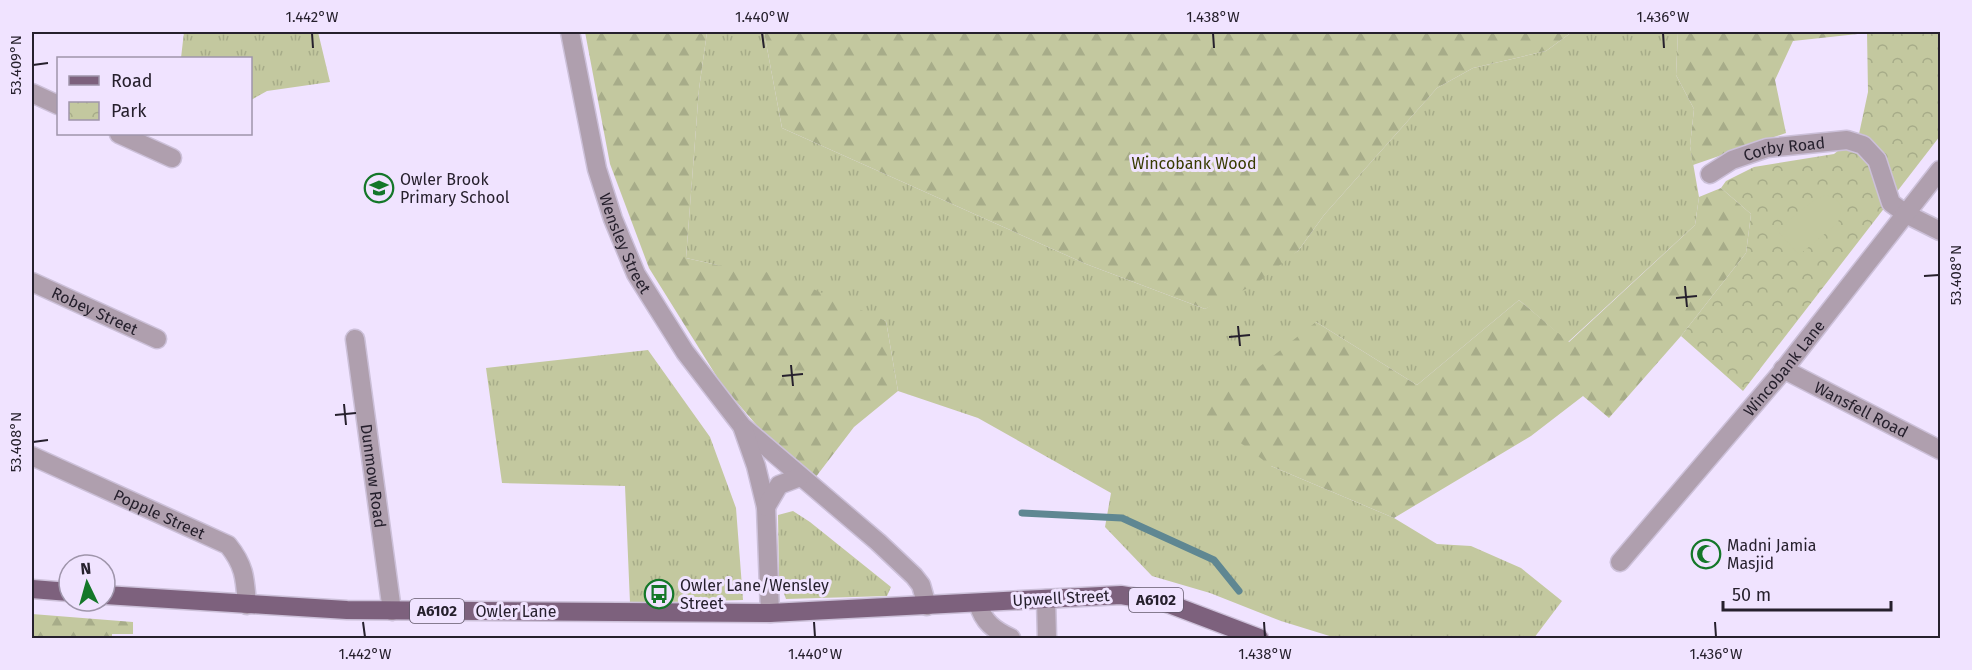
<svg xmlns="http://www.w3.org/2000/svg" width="1972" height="670" viewBox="0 0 1972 670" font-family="'Fira Sans',sans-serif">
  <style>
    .grass { fill: url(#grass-tufts) }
    .forest { fill: url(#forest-firs) }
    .park { fill: url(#park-crowns) }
    .garden { fill: #c3c89f }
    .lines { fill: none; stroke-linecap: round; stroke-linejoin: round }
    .stream { stroke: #5f8792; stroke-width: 7 }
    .street-casing { stroke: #ccc0d9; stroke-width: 21 }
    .primary-casing { stroke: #ccc0d9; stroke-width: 21 }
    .street { stroke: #af9fae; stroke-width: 18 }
    .primary { stroke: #7d617d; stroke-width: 18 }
    .ticks { fill: none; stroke: #26202d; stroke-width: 2 }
    .labels { text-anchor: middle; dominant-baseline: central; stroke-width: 6; stroke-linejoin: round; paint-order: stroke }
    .shield { fill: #f0e3ff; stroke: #635a6c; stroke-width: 1.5 }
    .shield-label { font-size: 15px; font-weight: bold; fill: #26202d }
    .street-label { font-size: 16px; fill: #26202d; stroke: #f0e3ff }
    .park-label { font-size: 16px; fill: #383b01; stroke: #f0e3ff }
    .poi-label { font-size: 16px; fill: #26202d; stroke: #f0e3ff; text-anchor: start }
    .neatline { fill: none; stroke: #26202d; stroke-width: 2 }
    .ticks-label { font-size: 15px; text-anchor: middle; fill: #26202d }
  </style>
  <defs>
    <pattern id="grass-tufts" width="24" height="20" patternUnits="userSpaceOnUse" patternTransform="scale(1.5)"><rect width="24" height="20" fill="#c3c89f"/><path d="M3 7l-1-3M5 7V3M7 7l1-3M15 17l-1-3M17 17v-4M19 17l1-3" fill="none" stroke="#a7ac89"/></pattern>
    <pattern id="forest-firs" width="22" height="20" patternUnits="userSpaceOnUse" patternTransform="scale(1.5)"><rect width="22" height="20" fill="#c3c89f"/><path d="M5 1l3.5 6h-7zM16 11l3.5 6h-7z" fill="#a7ac89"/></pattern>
    <pattern id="park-crowns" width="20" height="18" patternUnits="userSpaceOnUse" patternTransform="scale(1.5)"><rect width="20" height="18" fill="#c3c89f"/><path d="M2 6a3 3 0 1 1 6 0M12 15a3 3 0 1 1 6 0" fill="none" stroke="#a7ac89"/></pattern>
  </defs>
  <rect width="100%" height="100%" fill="#f0e3ff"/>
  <path class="grass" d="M184,32h134l12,50 -63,9 -16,9 -1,-42h-69z
    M707,32h57l18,96 304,136 119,45 93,-58 26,-36 113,-127 36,-20 73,-17 26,-19h106l-2,43 18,34 -4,37 9,51 -4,28 -127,117 -49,-42 -102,85 -101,-63 -45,144 123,52 43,26 34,2 50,22 41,33 -28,37h-198l-55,-17 -71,-28 -58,-17 -47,-49 6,-34 -133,-75 -80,-27 -12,-70 -169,-56 -31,-7 13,-169z
    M648,350l62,87 26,71 7,92 -113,3 -5,-117 -123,-3 -16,-115z
    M793,511l17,11 81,65 -4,9 -101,3 -7,-19 -1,-65z"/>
  <path class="forest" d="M585,32h122l-8,57 -13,169 31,7 62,9 107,47 12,70 -44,36 -39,51 -43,-35 -50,-58 -73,-117 -39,-104z
    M764,32h808l-26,19 -73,17 -36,20 -113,127 -26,36 -42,33 -51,25 -119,-45 -304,-136z
    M1678,32h189v1l-74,8 -18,39 11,53 -93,32 -3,-19 4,-37 -18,-34z
    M1721,188l30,26 -5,39 -65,83 -72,82 -26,-22 -52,40 -137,82 -123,-52 -70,-53 115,-91 101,63 102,-85 50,42 126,-117 4,-28z
    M32,614l101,8v12h-21v4h-80z"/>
  <path class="park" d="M1867,32h73v104l-197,255 -62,-55 65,-83 5,-39 -30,-26 5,-7 28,-14 80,-13 25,-20 9,-42z"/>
  <path class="garden" d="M1826,195l10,4 6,8 -4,16 -39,32 -22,-25 37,-30z"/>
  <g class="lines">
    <path class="stream" d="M1022,513l100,5 92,42 25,31"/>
    <g class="street-casing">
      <g id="street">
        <path id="s1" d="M570,32l27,137 16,50 23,55 49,78 57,74 136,116 36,34 7,9 6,21"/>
        <path d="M32,93l26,12"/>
        <path d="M119,134l53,24"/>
        <path id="s2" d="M1710,174l22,-14 35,-12 80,-8 16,5 14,15 14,43 15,11 34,17"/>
        <path id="s3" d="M32,282l125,57"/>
        <path id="s4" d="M355,339l37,272"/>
        <path id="s5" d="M1783,369l157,81"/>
        <path d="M743,429l13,37 10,41 4,106"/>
        <path id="s6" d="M32,456l196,89c17,21 17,34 19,60"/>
        <path d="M766,507l13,-22 21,-8"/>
        <path id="s7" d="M1620,562l161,-189 159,-203"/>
        <path d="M1046,599l1,39"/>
        <path d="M978,603c5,19 16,27 33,35"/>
      </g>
    </g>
    <g class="primary-casing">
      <path id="primary" d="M32,589l37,3
        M105,595l242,15 423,3 351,-18 43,7 95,36"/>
    </g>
    <use href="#street" class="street"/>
    <use href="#primary" class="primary"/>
  </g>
  <path class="ticks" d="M312,33l1,15M762,33l2,15M1213,33l1,15M1663,33l1,15M33,65l15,-2M1924,276l15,-1M1685,286l2,21M1676,298l21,-2M1238,326l2,20M1229,337l21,-2M791,365l2,21M782,376l21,-2M344,404l2,21M335,415l21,-2M33,442l15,-2M363,622l2,15M814,622l1,15M1264,622l1,15M1715,622l1,15"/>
  <defs>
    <g id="school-ring" transform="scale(1.5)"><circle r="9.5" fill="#f0e3ff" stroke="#147729" stroke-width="1.5"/><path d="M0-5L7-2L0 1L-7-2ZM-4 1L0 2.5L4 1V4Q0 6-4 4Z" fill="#147729"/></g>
    <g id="mosque-ring" transform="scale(1.5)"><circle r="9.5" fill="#f0e3ff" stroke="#147729" stroke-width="1.5"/><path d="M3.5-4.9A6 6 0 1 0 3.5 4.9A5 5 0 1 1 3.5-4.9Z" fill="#147729"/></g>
    <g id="bus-ring" transform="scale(1.5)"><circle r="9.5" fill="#f0e3ff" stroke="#147729" stroke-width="1.5"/><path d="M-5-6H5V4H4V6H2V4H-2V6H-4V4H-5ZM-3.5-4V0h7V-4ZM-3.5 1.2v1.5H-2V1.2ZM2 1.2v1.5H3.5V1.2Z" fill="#147729"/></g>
  </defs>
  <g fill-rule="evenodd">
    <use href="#school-ring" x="379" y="188"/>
    <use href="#mosque-ring" x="1706" y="554"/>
    <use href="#bus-ring" x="659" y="594"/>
  </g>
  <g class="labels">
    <g class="shield">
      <rect x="1129" y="588" width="54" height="24" rx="4.5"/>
      <rect x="410" y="599" width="54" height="24" rx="4.5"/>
    </g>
    <g class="shield-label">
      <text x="1156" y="600">A6102</text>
      <text x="437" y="611">A6102</text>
    </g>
    <g class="street-label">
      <text stroke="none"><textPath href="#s2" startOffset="80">Corby Road</textPath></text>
      <text stroke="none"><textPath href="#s1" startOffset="219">Wensley Street</textPath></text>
      <text stroke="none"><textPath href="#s3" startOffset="69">Robey Street</textPath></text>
      <text stroke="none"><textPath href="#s7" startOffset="254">Wincobank Lane</textPath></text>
      <text stroke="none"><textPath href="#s5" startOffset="88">Wansfell Road</textPath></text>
      <text stroke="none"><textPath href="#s4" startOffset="138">Dunmow Road</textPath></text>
      <text stroke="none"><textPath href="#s6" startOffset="140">Popple Street</textPath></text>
      <text transform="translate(1061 598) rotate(-3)">Upwell Street</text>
      <text x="516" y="611">Owler Lane</text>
    </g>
    <g class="park-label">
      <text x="1194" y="163">Wincobank Wood</text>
    </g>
    <g class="poi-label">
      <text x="400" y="179">Owler Brook<tspan x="400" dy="18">Primary School</tspan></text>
      <text x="1727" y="545">Madni Jamia<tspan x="1727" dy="18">Masjid</tspan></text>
      <text x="680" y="585">Owler Lane/Wensley<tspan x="680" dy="18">Street</tspan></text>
    </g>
  </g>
  <rect width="1972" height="670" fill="none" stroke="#f0e3ff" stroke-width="66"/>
  <rect x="57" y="57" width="195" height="78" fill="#f0e3ff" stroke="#9f95ab" stroke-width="1.5"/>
  <rect x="69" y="76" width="30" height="9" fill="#7d617d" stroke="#9f95ab" stroke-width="1.5"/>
  <text x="111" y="87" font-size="18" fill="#26202d">Road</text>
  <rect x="69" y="102" width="30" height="18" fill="url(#park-crowns)" stroke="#9f95ab" stroke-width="1.5"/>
  <text x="111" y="117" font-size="18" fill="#26202d">Park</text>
  <g transform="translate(87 583) rotate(355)"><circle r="28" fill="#f0e3ff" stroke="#9f95ab" stroke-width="1.5"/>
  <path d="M0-4.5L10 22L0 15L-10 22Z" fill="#147729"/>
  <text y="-9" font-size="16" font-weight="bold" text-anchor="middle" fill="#26202d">N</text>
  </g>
  <path d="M1723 601v9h168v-9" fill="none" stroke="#26202d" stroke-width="3"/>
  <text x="1732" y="601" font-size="18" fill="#26202d" stroke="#f0e3ff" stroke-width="4.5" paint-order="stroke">50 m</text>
  <rect x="33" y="33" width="1906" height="604" class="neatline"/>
  <g class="ticks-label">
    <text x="312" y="22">1.442°W</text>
    <text x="762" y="22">1.440°W</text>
    <text x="1213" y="22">1.438°W</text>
    <text x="1663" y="22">1.436°W</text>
    <text transform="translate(16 65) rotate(-90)" y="5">53.409°N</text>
    <text transform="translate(1956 275) rotate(-90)" y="5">53.408°N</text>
    <text transform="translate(16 442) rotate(-90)" y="5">53.408°N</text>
    <text x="365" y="659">1.442°W</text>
    <text x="815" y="659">1.440°W</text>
    <text x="1265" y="659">1.438°W</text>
    <text x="1716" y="659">1.436°W</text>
  </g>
</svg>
